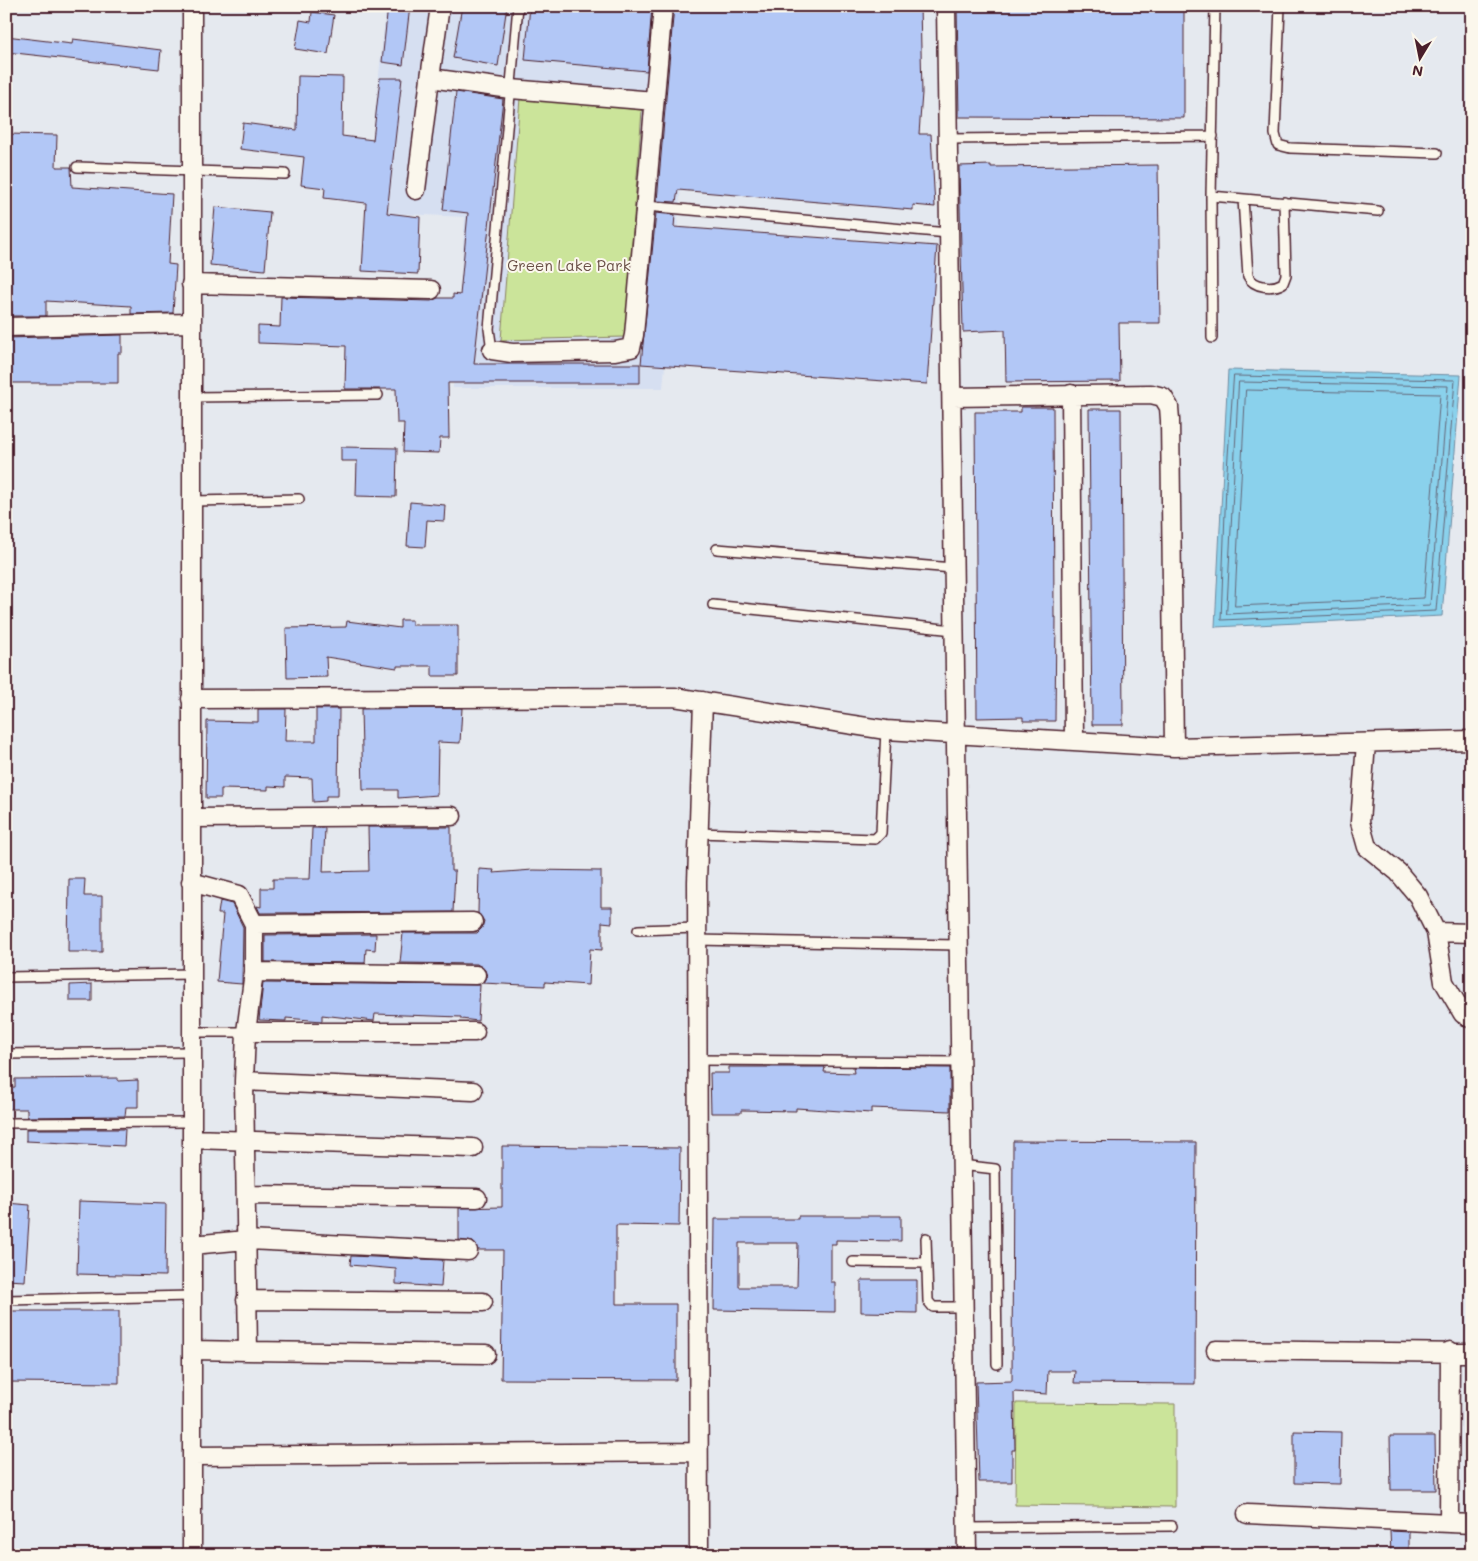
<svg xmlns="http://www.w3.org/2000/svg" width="1478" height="1561" viewBox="0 0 1478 1561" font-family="Mali,sans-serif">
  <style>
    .built { fill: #d6dff1 }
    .green { fill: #cbe49a; stroke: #8a8262 }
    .water { fill: #8ad1ec; stroke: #708a9f }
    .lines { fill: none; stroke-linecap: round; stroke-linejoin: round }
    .shore { stroke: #646678; stroke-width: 1 }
    .building { fill: #b2c7f6; stroke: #4a1f2b; fill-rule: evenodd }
    .lane-casing { stroke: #4a1f2b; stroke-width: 12 }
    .street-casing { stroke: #4a1f2b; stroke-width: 21 }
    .lane { stroke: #fbf7ec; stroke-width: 9 }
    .street { stroke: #fbf7ec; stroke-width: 18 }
    .labels { text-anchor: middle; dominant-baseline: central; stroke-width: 4; stroke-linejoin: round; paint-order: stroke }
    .park-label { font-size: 15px; fill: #6a5047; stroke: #fbf7ec }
  </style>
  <rect width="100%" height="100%" fill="#e5e9ef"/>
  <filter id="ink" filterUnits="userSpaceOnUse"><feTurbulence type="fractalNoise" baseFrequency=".02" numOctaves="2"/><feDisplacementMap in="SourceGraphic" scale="10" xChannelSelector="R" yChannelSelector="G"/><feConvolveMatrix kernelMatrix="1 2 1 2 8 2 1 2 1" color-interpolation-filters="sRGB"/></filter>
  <g filter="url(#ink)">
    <path class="built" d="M386,6h311l-34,382h-210l12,-171 -100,-5z"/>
    <path class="green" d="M520,98l122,12 -17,227 -124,3z
      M1016,1403l159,1v103l-160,-2z"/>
    <path class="water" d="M1228,370l233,5 -19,241 -227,11z"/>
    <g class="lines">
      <path class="shore" d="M1234,376l221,4 -19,231 -215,9 5,-135z
        M1239,382l209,4 -18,219 -203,9z
        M1246,390l194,4 -16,204 -189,8z"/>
    </g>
    <path class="building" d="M388,6h22l-7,59 -21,-3z
      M462,6h45l-9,60 -45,-8z
      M530,6h122l-5,65 -122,-11z
      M674,6h246l2,87 -3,41h12l4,73 -22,-2v5l-235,-20 -2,12 -19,-1z
      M957,6h227v112l-225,-1z
      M312,12l22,3 -6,39 -33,-5 5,-29 11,2z
      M6,36l66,8 1,-5 88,11 -2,19 -153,-17z
      M298,76l45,1 -1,59 31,4 7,-62h22l-15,135 33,4 -2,57 -56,-3 4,-68 -42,-5 1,-10 -24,-3 3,-28 -64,-8 3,-26 54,7z
      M456,92l47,7 -29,265h166v19h-192l1,55h-9l-1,15 -36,-1 1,-29h-7l-1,-34h-51l1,-43 -88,-3v-17l22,1 1,-30 150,4 7,-3h15v-4l7,1 8,-82 -25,-3z
      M6,134l51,1 -1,32h15l1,20 100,7 -4,70 8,1 -3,48 -42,1v-8l-85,-5v15h-40z
      M991,165v2l167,-2 2,158h-41l1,58 -114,1 -1,-52 -42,2 -4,-166z
      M215,207l55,5 -5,58 -55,-5z
      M656,213l19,2 -1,12 263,19 -10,138 -286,-20z
      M122,335v18h-4v30h-112v-45z
      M1021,407h32l1,210h2l-1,104h-32v-4l-46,1 -2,-306h46z
      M1089,409h32l2,316h-31z
      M341,447l56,1 -1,49 -40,-1 1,-35h-16z
      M410,502l35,3 -1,16 -17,-1 -2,27 -18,-1z
      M400,620h12v5h46v51h-26v-10h-35v2l-71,-11 1,20 -40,1 -1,-50 60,-1 1,-6 53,7z
      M462,708l-2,35 -22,-1 -1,53 -39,3v-8h-35l-2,-81z
      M258,709h28l-1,32h31v-32h23l-1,87h-12v5l-13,1 -1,-24 -27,-1v10l-17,-1v4l-47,-1v9h-15l1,-77 51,1z
      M368,827h83v44h4l-2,41 -193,1 -3,-7 4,1v-19h12v-9h37l2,-51h13l-2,44 46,-1z
      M479,869l15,1 -1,3 40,-3 68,1v36h11v16l-10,-1v28l-12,-1 -2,36 -43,-3v4l-63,-3 5,-7 -2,-6 -8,-6 -77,-1 3,-30h74l5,-5 2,-7 -6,-8z
      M69,879h16l-1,17h18v56h-34z
      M220,901l12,3 11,23 -1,57 -25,-2 6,-68h-5z
      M376,934l-1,16 -9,-1 -1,14 -100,-1v-27z
      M263,983l217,2 -2,36 -17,-2v-2l-86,-3 -1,7 -52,-6v6l-36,-3v3l-27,-1z
      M92,984v17h-22v-16z
      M729,1067h96l-1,5 30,1 -1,-6 97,1v43l-79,-3v5l-75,-5v3l-55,-1v3h-30l-1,-40h19z
      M118,1078v3l20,-1v27h-12l-1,9 -98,1v-8h-21v-21l9,-1v-8z
      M26,1129h99l-1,17 -98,-5z
      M1013,1141l183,1 -1,242 -121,-1 1,-12h-27l-1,23 -33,-2 1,58h-3v32h-33l-3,-100 36,-1z
      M502,1146l178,2 -1,78 -63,-1v79h60v76l-175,-1 2,-129h-25l-5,-8 -14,-2v-32l43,-1z
      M79,1201l87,3 -1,72 -88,-2z
      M6,1203l24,2 -5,76 -19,-1z
      M798,1216h103v25l-65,-1v4h-5v38h4v30l-121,-2 1,-91h83zM739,1243h59l-1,44h-58z
      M351,1256l92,4 -2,27 -45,-3v-15l-46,-4z
      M861,1280h56v33l-56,-1z
      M6,1311h113v72l-113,-1z
      M1294,1431l47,1 -1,52 -46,-1z
      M1390,1436h45l1,54h-45z
      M1390,1531l19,1v23h-18z"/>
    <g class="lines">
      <g class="lane-casing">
        <path id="lane" d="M1280,6l-5,128 3,11 12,3 147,5
          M947,139l266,-3
          M77,167l208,7
          M1211,196l167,15
          M1243,199l5,77c6,12 25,13 35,7l3,-8 -2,-73
          M646,206l302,27
          M1212,338l-1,-142 4,-190
          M492,350l-3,-21 29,-323
          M191,397l187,-2
          M191,501l108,-2
          M717,549l236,19
          M713,605l241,25
          M699,833l176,6 6,-6 5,-103
          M638,930l59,-2
          M697,940l260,5
          M6,977l186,-3
          M192,1032h54
          M6,1054l186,-2
          M699,1060l260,2
          M6,1123l186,-1
          M961,1165l34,4 2,195
          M926,1238l2,63 5,6h30
          M853,1262l74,1
          M6,1300l186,-4
          M966,1528l206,-2"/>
      </g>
      <g class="street-casing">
        <path id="street" d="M192,6v1549
          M946,6l21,1549
          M430,78l10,-72
          M416,190l14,-112 81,11 143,12
          M191,284l240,6
          M6,327l185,-4
          M492,350l20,3 103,-2 16,-3 3,-13 29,-329
          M1071,394l3,345
          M952,397l199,-3 12,3 6,10 1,13 4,327
          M191,699l483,-2 212,33 288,17 298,-7
          M1366,743l-6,79 7,25 31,25 20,24 18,36 8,50 19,32 9,5
          M192,818l260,-2
          M191,882l48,13 15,29v48l-8,60 -2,49 4,270 238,3
          M254,924l219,-2
          M1436,932l36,1
          M254,972l222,3
          M246,1032h229
          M244,1081l229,10
          M192,1139l281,9
          M246,1195l231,3
          M192,1245l54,-5 222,11
          M246,1300l237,2
          M192,1350l56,1
          M1216,1350l256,3
          M192,1456l506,-4
          M1247,1514l225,10
          M1449,1523l1,-172
          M699,1555l-2,-673 6,-181"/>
      </g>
      <use href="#lane" class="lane"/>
      <use href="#street" class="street"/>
    </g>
  </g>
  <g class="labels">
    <g class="park-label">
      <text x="569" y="265">Green Lake Park</text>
    </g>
  </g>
  <rect width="1478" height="1561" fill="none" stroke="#fbf7ec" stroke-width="25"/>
  <rect x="12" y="12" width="1453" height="1536" fill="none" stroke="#4a1f2b" stroke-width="2" filter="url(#ink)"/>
  <g transform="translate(1420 58) rotate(190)" stroke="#fbf7ec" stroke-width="4" paint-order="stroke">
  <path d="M0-4L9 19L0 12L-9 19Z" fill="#4a1f2b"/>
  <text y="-8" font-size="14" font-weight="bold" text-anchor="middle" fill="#4a1f2b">N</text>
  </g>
</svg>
